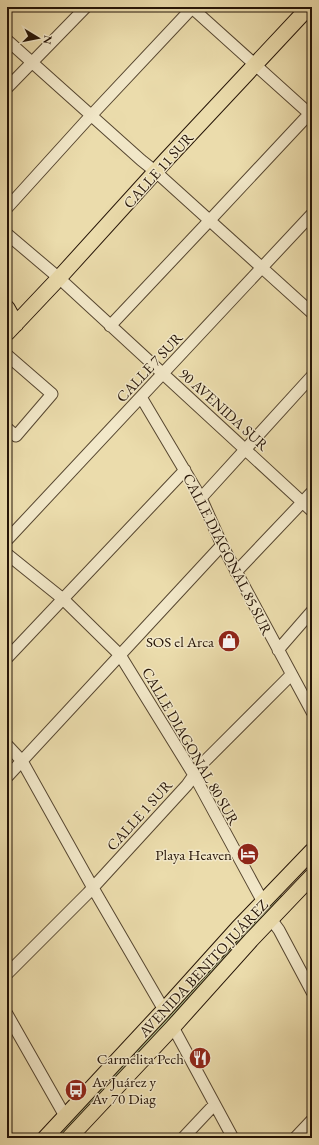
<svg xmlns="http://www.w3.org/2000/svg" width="319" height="1145" viewBox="0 0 319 1145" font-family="'EB Garamond',serif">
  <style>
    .green { fill: #b4c18c; stroke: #6c6a4a }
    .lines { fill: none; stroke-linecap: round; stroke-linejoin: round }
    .minor-casing { stroke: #564630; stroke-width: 13 }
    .major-casing { stroke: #251407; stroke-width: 17 }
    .minor { stroke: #f2e8c9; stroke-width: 11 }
    .major { stroke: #ebdcac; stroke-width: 15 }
    .labels { text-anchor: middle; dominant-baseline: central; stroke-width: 3; stroke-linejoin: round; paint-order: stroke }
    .street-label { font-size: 15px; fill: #251407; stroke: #f2e8c9 }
    .poi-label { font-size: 15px; fill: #251407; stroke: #f2e8c9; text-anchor: end }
  </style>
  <rect width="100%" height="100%" fill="#ebdcac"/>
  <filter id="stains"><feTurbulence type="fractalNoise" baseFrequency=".005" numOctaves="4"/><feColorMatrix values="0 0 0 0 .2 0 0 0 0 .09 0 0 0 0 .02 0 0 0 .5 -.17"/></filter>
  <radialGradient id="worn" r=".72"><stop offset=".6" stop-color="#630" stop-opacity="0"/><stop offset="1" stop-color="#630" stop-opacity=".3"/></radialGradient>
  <path class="green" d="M278,896h4l-1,4 -142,155h-4l-1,-1 1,-3z
    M127,1059v3l4,1 -15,17h-4l-1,-5z
    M102,1084l5,2 -2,4 -44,48h-9z"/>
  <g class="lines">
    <g class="minor-casing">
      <path id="minor" d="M191,7l121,109
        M7,40l134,120 15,12 156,141
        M7,88l79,-81
        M7,208l78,-86 108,-115
        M7,234l52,44 253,233
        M110,326l100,-106 102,-109
        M7,355l45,39 -36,42 -9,-8
        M141,397l60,101 21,47 90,167
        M201,498l111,-122
        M7,540l305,-326
        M7,554l56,45 57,56 74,120 69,127
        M236,572l76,-80
        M278,650l34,-39
        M7,658l178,-188
        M7,745l15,16 71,127 71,122
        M7,777l215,-232
        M271,919l8,11 33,62
        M7,974l81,-81 99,-108 14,-20 90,-90
        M7,1014l58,102
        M173,1027l60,111
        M183,1138l31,-33
        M295,1138l17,-18"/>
    </g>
    <g class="major-casing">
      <path id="major" d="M7,308l9,16
        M7,333l52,-55 107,-118 143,-153
        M45,1138l119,-128 74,-82 74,-77
        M69,1138l104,-111 78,-87 61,-64"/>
    </g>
    <use href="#minor" class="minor"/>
    <use href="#major" class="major"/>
  </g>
  <defs>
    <g id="shop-disc" transform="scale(1.15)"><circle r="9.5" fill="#8f2418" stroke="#f2e8c9"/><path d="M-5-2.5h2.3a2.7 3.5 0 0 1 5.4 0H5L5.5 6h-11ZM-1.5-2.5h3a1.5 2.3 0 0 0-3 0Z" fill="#fff"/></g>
    <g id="hotel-disc" transform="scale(1.15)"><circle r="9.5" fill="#8f2418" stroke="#f2e8c9"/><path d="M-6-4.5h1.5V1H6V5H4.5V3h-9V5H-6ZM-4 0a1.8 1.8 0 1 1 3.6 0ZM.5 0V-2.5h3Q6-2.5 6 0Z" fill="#fff"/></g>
    <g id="restaurant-disc" transform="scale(1.15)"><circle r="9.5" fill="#8f2418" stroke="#f2e8c9"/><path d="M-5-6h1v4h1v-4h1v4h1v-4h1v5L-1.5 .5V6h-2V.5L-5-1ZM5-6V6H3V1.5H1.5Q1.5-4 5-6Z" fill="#fff"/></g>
    <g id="bus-disc" transform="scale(1.15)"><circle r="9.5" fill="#8f2418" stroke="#f2e8c9"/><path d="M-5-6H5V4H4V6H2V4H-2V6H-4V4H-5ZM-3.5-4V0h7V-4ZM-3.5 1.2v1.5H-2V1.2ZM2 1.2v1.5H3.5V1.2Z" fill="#fff"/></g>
  </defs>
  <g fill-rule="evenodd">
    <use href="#shop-disc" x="229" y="641"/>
    <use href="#hotel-disc" x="248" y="854"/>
    <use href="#restaurant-disc" x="200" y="1058"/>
    <use href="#bus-disc" x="76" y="1090"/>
  </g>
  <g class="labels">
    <g class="street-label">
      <text transform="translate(158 170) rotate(-48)">CALLE 11 SUR</text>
      <text transform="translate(149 367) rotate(-47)">CALLE 7 SUR</text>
      <text transform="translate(224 409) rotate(42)">90 AVENIDA SUR</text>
      <text transform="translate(228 554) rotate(63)">CALLE DIAGONAL 85 SUR</text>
      <text transform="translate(191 746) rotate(60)">CALLE DIAGONAL 80 SUR</text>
      <text transform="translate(139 815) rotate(-48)">CALLE 1 SUR</text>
      <text transform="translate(203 968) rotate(-47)">AVENIDA BENITO JUÁREZ</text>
    </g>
    <g class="poi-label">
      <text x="214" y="641">SOS el Arca</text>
      <text x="232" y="854">Playa Heaven</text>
      <text x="184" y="1058">Carmelita Pech</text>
      <text x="92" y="1081" text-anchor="start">Av Juárez y<tspan x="92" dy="17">Av 70 Diag</tspan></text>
    </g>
  </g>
  <rect width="319" height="1145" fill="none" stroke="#ebdcac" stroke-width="24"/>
  <rect x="8" y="8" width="303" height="1129" fill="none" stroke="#251407" stroke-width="2"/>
  <rect x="12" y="12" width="295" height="1121" fill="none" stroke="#251407"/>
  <g transform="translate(38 38) rotate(100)" stroke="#f2e8c9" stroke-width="3" paint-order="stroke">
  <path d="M0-3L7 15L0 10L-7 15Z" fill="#251407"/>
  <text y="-6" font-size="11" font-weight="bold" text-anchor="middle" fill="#251407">N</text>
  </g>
  <rect width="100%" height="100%" filter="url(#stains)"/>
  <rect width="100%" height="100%" fill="url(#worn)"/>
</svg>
